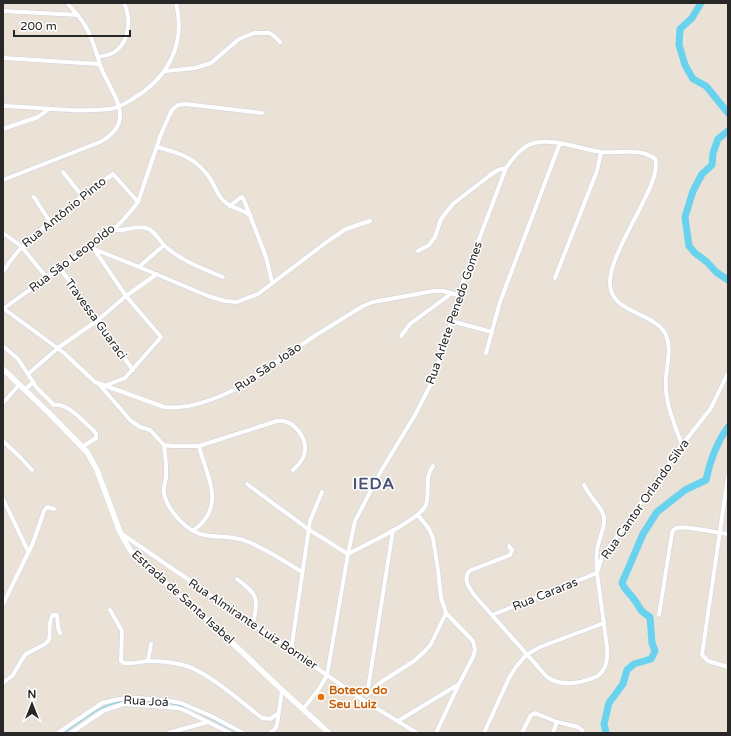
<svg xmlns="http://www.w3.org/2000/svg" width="731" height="736" viewBox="0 0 731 736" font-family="'Varela Round',sans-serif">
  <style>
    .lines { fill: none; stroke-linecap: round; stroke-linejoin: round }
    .stream { stroke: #68d2ef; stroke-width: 1 }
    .river { stroke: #68d2ef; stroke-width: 7 }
    .minor-casing { stroke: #cdd2e0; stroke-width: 5 }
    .secondary-casing { stroke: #cdd2e0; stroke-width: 6 }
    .minor { stroke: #fff; stroke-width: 4 }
    .secondary { stroke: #fff; stroke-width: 5.5 }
    .food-dot { fill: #e8710a; stroke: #fff; stroke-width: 1.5 }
    .labels { text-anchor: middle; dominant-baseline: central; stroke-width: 3; stroke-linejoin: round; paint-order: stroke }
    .street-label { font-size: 12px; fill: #272727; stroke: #fff }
    .food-label { font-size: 12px; font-weight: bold; fill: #c56008; stroke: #fff; text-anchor: start }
    .district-label { font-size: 16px; font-weight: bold; letter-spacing: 1px; fill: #475377; stroke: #fff }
  </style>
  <rect width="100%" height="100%" fill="#eae1d7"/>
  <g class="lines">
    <path class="stream" d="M198,712l40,21
      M64,733c12,-8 24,-18 36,-24 23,-13 61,-9 86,-2"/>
    <path class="river" d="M701,3l-9,15 -12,11 -1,16 6,20 8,14 13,7 22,27
      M728,131l-10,8 -5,14 -1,12 -10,9 -9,17 -8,26 2,15 2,14 6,7 12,9 9,10 12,8
      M606,733l-2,-9 5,-21 14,-19 4,-14 7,-6 17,-5 4,-8 -3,-8 -2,-26c-12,-7 -9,-9 -17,-19 -5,-7 -7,-6 -11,-15l21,-49 14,-22 28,-22 21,-10c4,-19 11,-38 22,-53"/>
    <g class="minor-casing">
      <path id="minor" d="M3,11l75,4
        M98,57c6,-1 13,-2 18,-6 14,-11 15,-33 8,-48
        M3,58l96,6
        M166,71l29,-3 16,-5 28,-24 15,-6h15l4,2 7,7
        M3,106c35,1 71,7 107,3 9,-1 16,-6 24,-11 35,-21 52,-55 42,-95
        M3,129l35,-12 11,-8
        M157,147c23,6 40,11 54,33 4,7 7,16 13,21 8,8 19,8 27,15
        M63,172l19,24
        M3,180l97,-38c9,-5 20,-14 20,-26 1,-15 -15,-36 -20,-51 -4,-13 -7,-26 -14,-38 -5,-9 -12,-16 -19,-24
        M34,197l16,25
        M230,206l10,-8 2,-1 2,3 22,57 6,25
        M112,230c12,2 23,-5 34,-2 9,2 13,13 20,19 16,14 37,22 57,30
        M3,233l18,13 26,32
        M92,245l2,4 45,18 69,29 17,5 12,1 21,-8 70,-53 18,-12 24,-8
        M94,249l32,47 35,41 -36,41 -18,7
        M418,251l11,-6 6,-8 6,-18 12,-15 36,-28 9,-6 8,-2
        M139,267l25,-22
        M60,268l73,102
        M3,272c15,-24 29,-36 51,-53 19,-16 39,-31 59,-45l25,28
        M555,278l42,-107 4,-19
        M3,308l61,45 31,29 69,25c25,3 52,-8 74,-19l78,-53 47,-29 10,-4 61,-11h9l15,4
        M3,309l89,-64c6,-6 13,-10 20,-15 10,-7 19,-19 26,-28l23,-68 9,-20 2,-4 6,-5 7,-1 77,9
        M451,321l41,11
        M401,336l9,-12 42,-31
        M3,346l15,13 19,29 17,17c15,-2 32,19 42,28v5l-14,9
        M486,353l14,-51 60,-159
        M28,374l30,-26 40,-28 28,-24 31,-22
        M99,384l31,36 10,7 10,3 14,15 8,1h27l78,-25c17,-2 32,18 27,34 -2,7 -7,11 -11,15
        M25,390l8,-8
        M3,403l16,-18
        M3,441l18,17 11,12
        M164,445c1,10 3,22 2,33 -1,5 -3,10 -2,15 3,17 23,39 40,42 15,3 28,0 42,6 20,8 38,20 56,31
        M728,476l-26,179 6,6 20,6
        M247,484l61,45 40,25c16,-9 72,-34 78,-49 4,-14 -2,-27 7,-39
        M3,499l25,52
        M418,515l11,14 4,9 5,32 3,28 5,15 27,28 2,9 -2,7 -14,27 -23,49
        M193,531c34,-25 14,-53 6,-85
        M122,534l241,166 54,33
        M509,546l3,4 -2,5 -41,16c-6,10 0,16 6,25l72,81c15,10 35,6 51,-1 9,-7 10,-19 9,-29l-10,-74 5,-16 80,-112 29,-37 17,-35
        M237,579c22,17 21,18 16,46
        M3,604l30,-61 11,-32 3,-4 7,2
        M110,610l12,21 -1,30 3,2c8,1 16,-1 24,-2 10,0 22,1 31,3 25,4 62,38 83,54l8,1 9,-6
        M492,615l105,-42c0,-7 -1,-15 0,-22 1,-12 10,-25 6,-37 -4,-10 -14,-18 -19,-29
        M659,615l13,-82c1,-3 2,-4 4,-5 9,-3 41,5 52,6
        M291,651l19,-130 12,-29
        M148,661l3,-17
        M3,683l10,-8 10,-17 3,-4 19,-10 4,-4c2,-8 -2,-17 4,-25h4l1,12 2,6
        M367,695l26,-165
        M367,695l14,-13 33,-21 11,-10 6,-7 15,-31
        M303,709l16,-20 8,-14 21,-121 7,-33 26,-50 34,-56 20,-39 26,-89 45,-119c7,-10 16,-22 28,-25 21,-5 45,6 67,9 17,2 40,-5 54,7 9,22 -45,90 -45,123 -1,30 38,29 53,48 10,14 4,32 3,48 -2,23 8,45 16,67
        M398,721l61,-37
        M58,733l44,-30 17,-4 18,-1 28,2 16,3 30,13 32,17
        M71,733l32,-22 20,-7 55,4 8,3 44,22
        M168,733l40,-11
        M270,733l5,-4 2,-4 5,-35
        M484,733l25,-55 7,-11 10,-12 14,-8 64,-24
        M522,733l9,-18 4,-2 22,9 21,5 4,3 1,3
        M553,733l4,-11"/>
    </g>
    <g class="secondary-casing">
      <path id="secondary" d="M3,369l45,43 39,40 10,18 23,62 10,18 13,13 81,72 58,55 47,43"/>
    </g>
    <use href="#minor" class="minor"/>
    <use href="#secondary" class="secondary"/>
  </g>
  <circle class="food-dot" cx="321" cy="697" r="4"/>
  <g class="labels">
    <g class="street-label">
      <text transform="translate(64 212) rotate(-39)">Rua Antônio Pinto</text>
      <text transform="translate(72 258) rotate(-37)">Rua São Leopoldo</text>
      <text transform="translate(454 313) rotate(-71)">Rua Arlete Penedo Gomes</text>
      <text transform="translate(96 319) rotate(54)">Travessa Guaraci</text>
      <text transform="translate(268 367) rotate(-34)">Rua São João</text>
      <text transform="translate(645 499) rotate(-55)">Rua Cantor Orlando Silva</text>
      <text transform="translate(545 594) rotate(-22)">Rua Cararas</text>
      <text transform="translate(183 597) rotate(42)">Estrada de Santa Isabel</text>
      <text transform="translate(253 624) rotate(34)">Rua Almirante Luiz Bornier</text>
      <text transform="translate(146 701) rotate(3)">Rua Joá</text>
    </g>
    <g class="food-label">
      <text x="329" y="690">Boteco do<tspan x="329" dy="14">Seu Luiz</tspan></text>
    </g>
    <g class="district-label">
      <text x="374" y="484">IEDA</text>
    </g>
  </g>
  <rect width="731" height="736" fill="none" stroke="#272727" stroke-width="8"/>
  <g transform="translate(32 704)" stroke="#ffffff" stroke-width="3" paint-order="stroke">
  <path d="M0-3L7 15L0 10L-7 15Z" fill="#272727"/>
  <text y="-6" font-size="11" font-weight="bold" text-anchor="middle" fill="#272727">N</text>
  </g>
  <path d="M14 30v6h116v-6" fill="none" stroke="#272727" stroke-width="2"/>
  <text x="20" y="30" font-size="12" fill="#272727" stroke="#ffffff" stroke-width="3" paint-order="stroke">200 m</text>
</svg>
